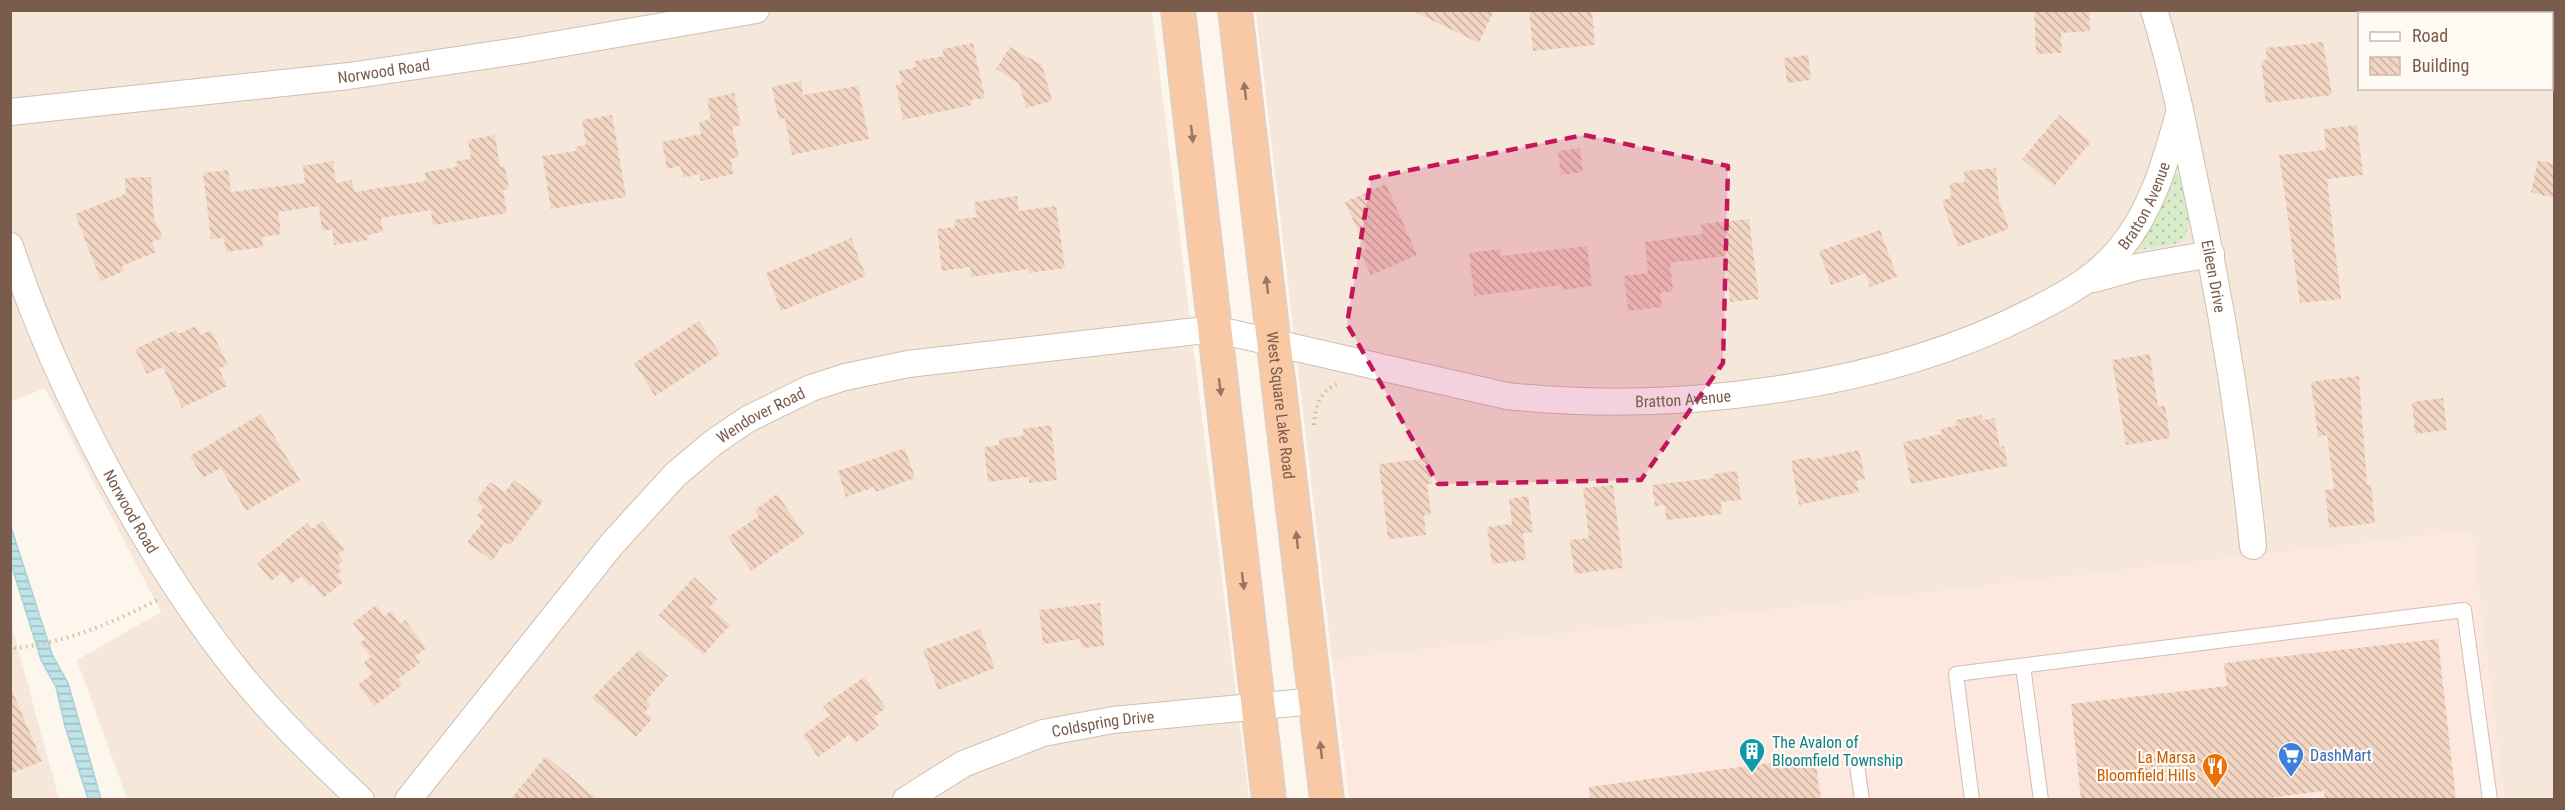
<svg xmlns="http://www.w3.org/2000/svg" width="2565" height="810" viewBox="0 0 2565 810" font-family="'Roboto Condensed',sans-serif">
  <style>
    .residential { fill: #f5e8da; fill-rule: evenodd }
    .commercial { fill: #fde8e0 }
    .grass { fill: url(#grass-dots) }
    .water { fill: url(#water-rules); stroke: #a5d3da; stroke-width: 1.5 }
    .building { fill: url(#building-back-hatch) }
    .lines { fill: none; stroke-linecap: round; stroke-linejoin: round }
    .service-casing { stroke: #d1beb0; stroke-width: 16 }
    .minor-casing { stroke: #d1beb0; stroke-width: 28 }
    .trunk-casing { stroke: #dad1cd; stroke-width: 36 }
    .path { stroke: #d9b8a5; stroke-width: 4; stroke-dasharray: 1.5 4.5; stroke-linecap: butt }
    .service { stroke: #fff; stroke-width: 14 }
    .minor { stroke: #fff; stroke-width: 26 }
    .trunk { stroke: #f9c8a4; stroke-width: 33 }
    .oneway { fill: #9a7763 }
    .marked { fill: #c2185b; fill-opacity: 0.2; stroke: #c2185b; stroke-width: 4.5; stroke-dasharray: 12 8; stroke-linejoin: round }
    .labels { text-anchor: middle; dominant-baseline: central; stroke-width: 4.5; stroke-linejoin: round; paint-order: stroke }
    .street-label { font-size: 16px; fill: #7a5c4d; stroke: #fffaf3 }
    .culture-label { font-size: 16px; fill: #0d838f; stroke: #fffaf3; text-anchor: start }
    .shop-label { font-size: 16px; fill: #366cbe; stroke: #fffaf3; text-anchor: start }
    .food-label { font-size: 16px; fill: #c56008; stroke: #fffaf3; text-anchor: end }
  </style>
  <defs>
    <pattern id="grass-dots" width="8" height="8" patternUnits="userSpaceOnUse" patternTransform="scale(1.5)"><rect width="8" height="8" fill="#d8ecc9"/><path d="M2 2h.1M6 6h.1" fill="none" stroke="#b4c2a5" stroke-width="1.8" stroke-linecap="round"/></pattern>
    <pattern id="water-rules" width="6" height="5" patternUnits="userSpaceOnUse" patternTransform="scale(1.5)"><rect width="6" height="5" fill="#bfe3e8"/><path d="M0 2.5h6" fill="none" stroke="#a0bbbe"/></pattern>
    <pattern id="building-back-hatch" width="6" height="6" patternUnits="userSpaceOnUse" patternTransform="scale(1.5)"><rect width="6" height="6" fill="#f3d5c3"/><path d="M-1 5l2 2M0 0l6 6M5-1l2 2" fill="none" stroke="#cab0a1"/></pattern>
  </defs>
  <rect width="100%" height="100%" fill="#fdf6ec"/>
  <path class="residential" d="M11,11h1141l97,788h-1122l-50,-139 84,-48 -116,-224 -34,14z
    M1256,11h1298v788h-50l-33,-268 -1139,129zM2360,14h192v74h-192z
    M11,623l48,176h-48z"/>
  <path class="commercial" d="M2471,531l33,268h-1155l-17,-139z"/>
  <path class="grass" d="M2178,172l12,43 -4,20 -3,5 -9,4 -39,7 36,-74z"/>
  <path class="water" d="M10,524l42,130 16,29 33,116h-13l-23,-73 -9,-39 -15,-27 -30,-96z"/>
  <path class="building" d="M1411,10h83l-15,33z
    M1529,10h63l3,35 -62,6z
    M2034,10h55l1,21 -29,2 1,20 -26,1z
    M2323,42l9,53 -66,8 -5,-42 6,-1 -1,-12z
    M973,43l12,55 -14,2 1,5 -69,15 -7,-35 6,-2 -3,-12 17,-4 -1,-6 29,-5 -2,-7z
    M1010,47l32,18 10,36 -26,7 -7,-25 -23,-14z
    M1808,55l3,25 -24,3 -3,-25z
    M801,81l2,14 55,-9 11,53 -77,16 -7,-37 -6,2 -7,-33z
    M734,93l7,32 -9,2 7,30 -9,2 4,15 -33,7 -2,-7 -16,4 -3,-12 -13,3 -5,-27 39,-8 -2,-12 12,-3 -4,-20z
    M612,115l14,82 -75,12 -9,-53 34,-5 -1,-4 11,-2 -4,-25z
    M2059,115l32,27 -37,44 -32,-27z
    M2357,125l6,50 -36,4 14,120 -41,4 -21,-148 47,-5 -2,-21z
    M495,135l5,32 5,-1 4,23 -6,1 4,23 -74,12 -2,-15 -50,8 2,14 -16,3 1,5 -34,5 -2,-16 -10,2 -3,-25 -41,6 3,22 -19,3 1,10 -37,5 -2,-14 -13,1 -8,-66 25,-3 3,22 74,-9 -2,-17 30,-5 3,22 16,-3 2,12 72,-11 -1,-9 32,-5 -1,-6 15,-2 -3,-19z
    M1580,148l3,24 -22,3 -3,-24z
    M2538,160l16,4v34l-23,-6z
    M1996,168l3,33 10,28 -51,18 -16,-46 9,-4 -1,-14 15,-1 -1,-11z
    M151,177l3,41 9,20 -11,4 4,10 -34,14 2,5 -23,10 -26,-67 51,-20 -1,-16z
    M1386,184l31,71 -46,20 -11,-23 6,-3 -21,-47z
    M1017,196l2,15 37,-5 9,62 -36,5 -1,-4 -57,8 -1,-10 -28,4 -5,-42 18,-2 -1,-7 23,-3 -3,-15z
    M1749,219l10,80 -29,3 -5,-46 -55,7 3,28 -13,2 2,14 -34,4 -4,-35 24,-3 -3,-31 57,-8 -1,-10z
    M1880,230l17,47 -27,10 -5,-14 -34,12 -12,-34z
    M851,238l15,38 -85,35 -15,-38z
    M1587,246l5,40 -30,4 -1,-5 -87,11 -5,-43 31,-4 1,7z
    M699,321l21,33 -65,42 -21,-33z
    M196,326l4,9 11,-5 17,35 -9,4 8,17 -45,22 -19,-41 -16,7 -12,-25 41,-19 2,4z
    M2150,354l8,53 7,-1 5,32 -44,7 -14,-85z
    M2359,376l8,109h4l4,38 -46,5 -4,-38 9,-1 -7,-54 -9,2 -7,-55z
    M2443,398l4,32 -32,4 -3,-32z
    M261,414l39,66 -54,31 -25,-43 -18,10 -13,-22z
    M1982,415l1,5 11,-2 6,28h4l4,20 -97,18 -8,-42 39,-8 -1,-5 16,-4 -1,-5z
    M1051,425l6,55 -28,3v-6l-41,5 -4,-35 15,-2v-6l24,-3v-7z
    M905,448l10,30 -40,14 -1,-5 -28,10 -8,-26z
    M1859,450l6,29 -9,2 3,11 -60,13 -8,-44 20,-4v3z
    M1428,458l4,26h-5l4,31h-7l2,20 -38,4 -9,-75z
    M1737,471l4,29 -20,2 1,12 -56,6 -1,-15 -10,1 -3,-21 62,-7 -1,-4z
    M514,480l29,21 -33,44 -5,-3 -13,19 -25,-19 17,-21 -7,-5 7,-9 -8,-6 14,-19 15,10z
    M1613,485l10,83 -49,6 -4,-34 19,-2 -6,-50z
    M777,494l27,40 -53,37 -23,-34 31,-21 -4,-6z
    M1528,496l5,36 -10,1 3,27 -34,4 -5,-37 25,-3 -3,-25z
    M322,521l23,28 -7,5 5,7 -5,4 4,6 -5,3 6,8 -20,16 -10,-14 -3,2 -8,-10 -11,8 -9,-12 -11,9 -14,-18 50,-40 5,6z
    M694,577l23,22 -7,8 20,18 -27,30 -44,-40z
    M1100,603l4,43 -22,2 -2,-9 -37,5 -4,-34z
    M376,605l8,11 7,-5 9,13 5,-4 21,28 -11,9 5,6 -22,16 4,6 -28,21 -16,-21 14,-11 -8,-11 7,-6 -11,-14 5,-4 -12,-16z
    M980,629l15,39 -57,22 -15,-40z
    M2438,639l18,161h-131l-1,-9 -71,9h-172l-10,-96 156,-18 -3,-23z
    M639,650l29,26 -22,25 4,4 -5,7 7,7 -16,18 -44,-39z
    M864,677l22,31 -13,10 6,8 -24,17 -6,-8 -31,22 -15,-22 27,-20 -7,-9z
    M10,686l32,75 -32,13z
    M546,756l52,44h-88z
    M1815,757l6,43h-231l-1,-13z"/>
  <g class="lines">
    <g class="service-casing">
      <path id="service" d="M2023,666l18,134
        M1857,765l5,35
        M1972,800l-16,-126 508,-64 26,190"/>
    </g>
    <g class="minor-casing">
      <g id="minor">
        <path id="s1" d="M2154,10c18,58 30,118 42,177 26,119 45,238 57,359"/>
        <path id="s2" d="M10,112l339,-36 175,-26 232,-40"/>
        <path id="s3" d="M10,246c46,140 136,311 228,426 37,46 80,87 123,128"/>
        <path d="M2094,279l43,-12 74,-13"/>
        <path id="s4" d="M408,800l204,-256 63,-69 39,-33 34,-23 63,-31 34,-11 63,-13 306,-35 293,67c168,18 377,-7 528,-86 30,-15 62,-33 84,-60 34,-40 47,-91 61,-140"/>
        <path id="s5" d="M906,800l57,-36 80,-31 70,-13 202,-19"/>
      </g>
    </g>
    <g class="trunk-casing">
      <g id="trunk">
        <path d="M1178,10l91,790"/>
        <path id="s6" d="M1235,10l92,790"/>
      </g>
    </g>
    <path class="path" d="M1314,425c1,-18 6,-36 25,-41
      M10,643l5,5c51,-5 97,-25 142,-48"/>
    <use href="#service" class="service"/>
    <use href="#minor" class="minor"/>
    <use href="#trunk" class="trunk"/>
  </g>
  <defs><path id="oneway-solid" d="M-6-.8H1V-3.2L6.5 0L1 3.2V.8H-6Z" transform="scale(1.5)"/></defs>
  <g class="oneway">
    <use href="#oneway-solid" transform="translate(1245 91) rotate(-97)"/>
    <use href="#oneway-solid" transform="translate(1192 134) rotate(84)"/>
    <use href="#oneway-solid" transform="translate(1267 285) rotate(-97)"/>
    <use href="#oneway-solid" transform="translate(1220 387) rotate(83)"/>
    <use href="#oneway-solid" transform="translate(1297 540) rotate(-96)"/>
    <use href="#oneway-solid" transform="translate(1243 581) rotate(83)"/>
    <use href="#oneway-solid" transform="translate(1321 750) rotate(-96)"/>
  </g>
  <path class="marked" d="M1584,135l144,31 -5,197 -82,117 -203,4 -91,-160 24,-146z"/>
  <defs>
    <g id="building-pin" transform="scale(1.35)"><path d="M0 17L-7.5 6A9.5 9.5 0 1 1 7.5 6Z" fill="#0f9aa8" stroke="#fffaf3"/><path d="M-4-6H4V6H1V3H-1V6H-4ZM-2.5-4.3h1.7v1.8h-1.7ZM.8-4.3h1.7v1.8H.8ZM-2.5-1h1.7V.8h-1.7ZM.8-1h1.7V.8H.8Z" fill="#fff"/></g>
    <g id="supermarket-pin" transform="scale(1.35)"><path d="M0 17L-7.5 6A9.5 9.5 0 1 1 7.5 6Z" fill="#3f7fe0" stroke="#fffaf3"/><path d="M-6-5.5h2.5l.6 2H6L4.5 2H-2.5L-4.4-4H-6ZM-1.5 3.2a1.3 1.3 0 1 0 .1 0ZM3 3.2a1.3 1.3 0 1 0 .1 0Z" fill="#fff"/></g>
    <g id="restaurant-pin" transform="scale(1.35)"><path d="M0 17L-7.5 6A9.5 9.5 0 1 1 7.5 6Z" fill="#e8710a" stroke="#fffaf3"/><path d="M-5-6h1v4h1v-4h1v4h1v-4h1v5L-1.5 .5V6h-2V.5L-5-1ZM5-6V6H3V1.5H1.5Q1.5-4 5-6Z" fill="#fff"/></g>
  </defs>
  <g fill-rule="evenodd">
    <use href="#building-pin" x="1752" y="751"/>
    <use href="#supermarket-pin" x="2291" y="755"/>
    <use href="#restaurant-pin" x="2215" y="766"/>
  </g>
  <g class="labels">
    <g class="street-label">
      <text stroke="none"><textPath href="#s2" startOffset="376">Norwood Road</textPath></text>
      <text stroke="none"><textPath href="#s4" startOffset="1989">Bratton Avenue</textPath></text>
      <text stroke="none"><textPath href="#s1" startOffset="273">Eileen Drive</textPath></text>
      <text stroke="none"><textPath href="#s4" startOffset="1468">Bratton Avenue</textPath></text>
      <text stroke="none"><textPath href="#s6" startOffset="398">West Square Lake Road</textPath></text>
      <text stroke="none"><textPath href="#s4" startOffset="526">Wendover Road</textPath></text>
      <text stroke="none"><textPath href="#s3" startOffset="292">Norwood Road</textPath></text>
      <text stroke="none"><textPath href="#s5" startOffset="214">Coldspring Drive</textPath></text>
    </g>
    <g class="culture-label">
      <text x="1772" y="742">The Avalon of<tspan x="1772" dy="18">Bloomfield Township</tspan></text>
    </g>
    <g class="shop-label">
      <text x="2310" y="755">DashMart</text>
    </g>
    <g class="food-label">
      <text x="2196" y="757">La Marsa<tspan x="2196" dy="18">Bloomfield Hills</tspan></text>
    </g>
  </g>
  <rect width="2565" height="810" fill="none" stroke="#7a5c4d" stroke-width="24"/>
  <rect x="2358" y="12" width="195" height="78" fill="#fffaf3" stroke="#cabbb1" stroke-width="1.5"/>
  <rect x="2370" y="32" width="30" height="9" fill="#ffffff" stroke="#cabbb1" stroke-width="1.5"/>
  <text x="2412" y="42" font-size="18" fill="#7a5c4d">Road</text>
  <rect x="2370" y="57" width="30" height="18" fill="url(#building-back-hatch)" stroke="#cabbb1" stroke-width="1.5"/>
  <text x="2412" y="72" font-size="18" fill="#7a5c4d">Building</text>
</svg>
